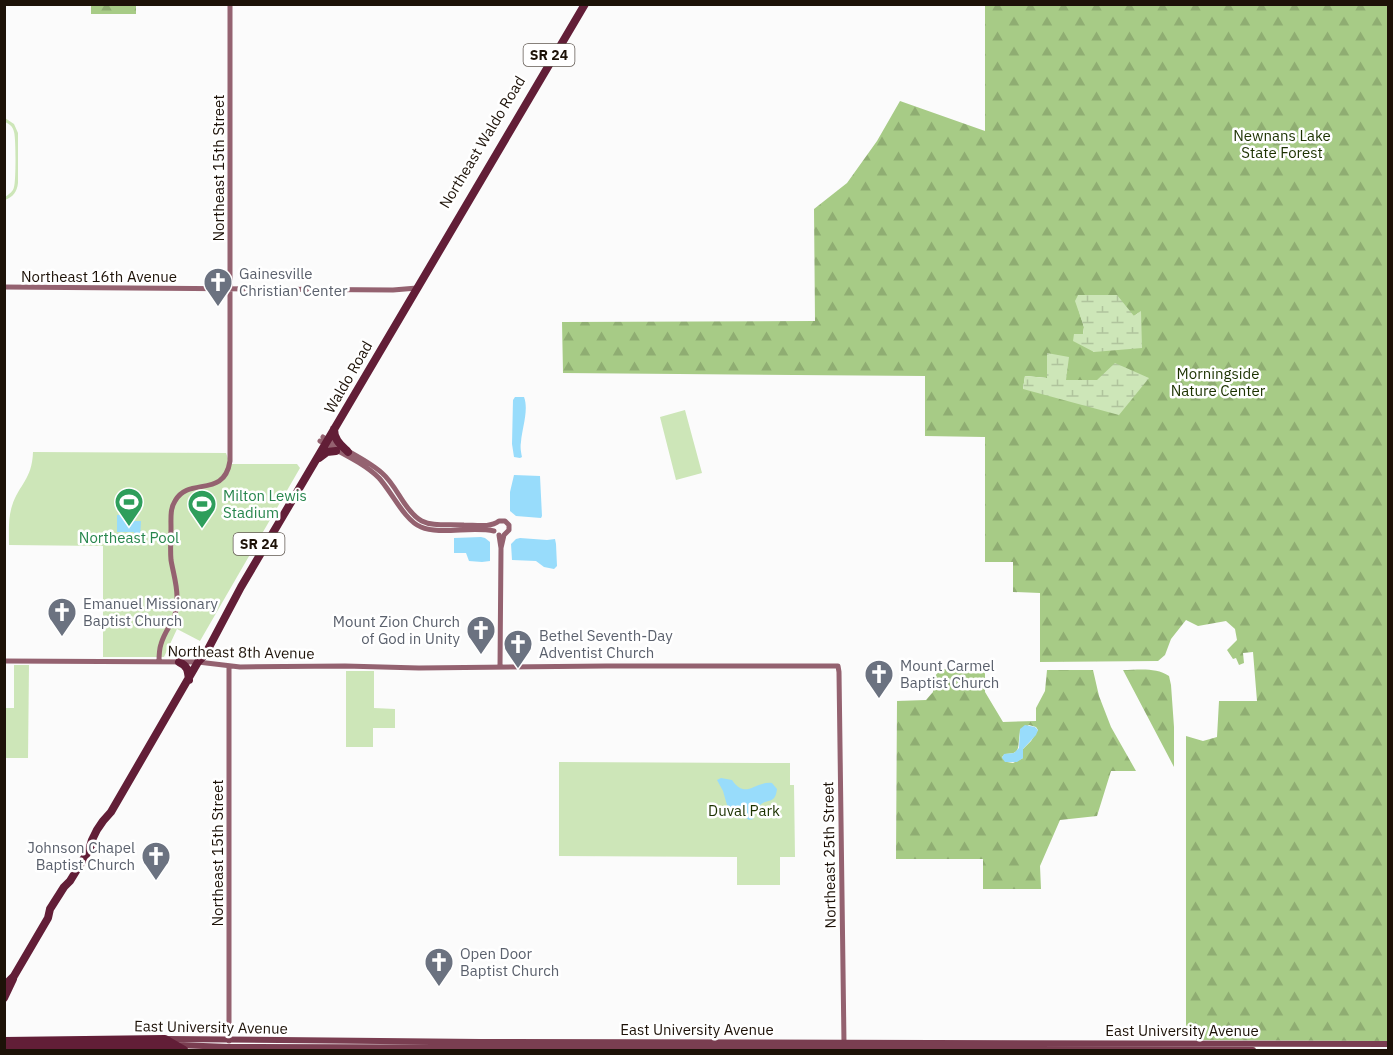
<svg xmlns="http://www.w3.org/2000/svg" width="1393" height="1055" viewBox="0 0 1393 1055" font-family="'IBM Plex Sans',sans-serif">
  <style>
    .green { fill: #cde6b8 }
    .forest { fill: url(#forest-firs); fill-rule: evenodd }
    .wetland { fill: url(#wetland-marsh) }
    .water { fill: #98dcfb }
    .lines { fill: none; stroke-linecap: round; stroke-linejoin: round }
    .secondary { stroke: #946270; stroke-width: 5 }
    .primary { stroke: #7a3e51; stroke-width: 6 }
    .highway { stroke: #621e37; stroke-width: 8 }
    .labels { text-anchor: middle; dominant-baseline: central; stroke-width: 5; stroke-linejoin: round; paint-order: stroke }
    .shield { fill: #fff; stroke: #615952; stroke-width: 1.5 }
    .shield-label { font-size: 14px; font-weight: bold; fill: #1d1208 }
    .park-label { font-size: 15px; fill: #1c3200; stroke: #fff }
    .street-label { font-size: 15px; fill: #1d1208; stroke: #fff }
    .worship-label { font-size: 15px; fill: #5b616d; stroke: #fff; text-anchor: start }
    .leisure-label { font-size: 15px; fill: #27864d; stroke: #fff; text-anchor: start }
  </style>
  <defs>
    <pattern id="forest-firs" width="22" height="20" patternUnits="userSpaceOnUse" patternTransform="scale(1.5)"><rect width="22" height="20" fill="#a7cb86"/><path d="M5 1l3.5 6h-7zM16 11l3.5 6h-7z" fill="#8fad72"/></pattern>
    <pattern id="wetland-marsh" width="20" height="14" patternUnits="userSpaceOnUse" patternTransform="scale(1.5)"><rect width="20" height="14" fill="#cde6b8"/><path d="M1 5h8M5 5V1M11 12h8M15 12V8" fill="none" stroke="#b0c49d"/></pattern>
  </defs>
  <rect width="100%" height="100%" fill="#fbfbfb"/>
  <path class="green" d="M5,118l9,6 4,9v50c-1,9 -5,14 -13,17v-3c4,-3 8,-5 9,-10 2,-6 2,-49 0,-55 -1,-6 -5,-8 -9,-10z
    M685,410l17,63 -26,7 -16,-63z
    M33,452l193,1 4,11h67l3,4 -100,173 -23,-12 -13,28h-61v-111l-94,-1c0,-13 -1,-27 3,-39 7,-22 20,-26 21,-54z
    M14,665h15l-1,93h-23v-50h9z
    M346,671h28v37l21,1v19h-22v19h-27z
    M559,762l231,1v22h4l1,72h-15v28h-43v-28l-178,-1z"/>
  <path class="forest" d="M91,5h45v9h-45z
    M985,5h403v1036l-192,-1v-12h-10v-292l17,5 14,-4 2,-36h38l-4,-49 -10,1 1,10 -5,2 -3,-7 -3,1 -6,-9 10,-10 -2,-11 -9,-8 -28,5 -12,-6 -15,19 -6,16 -7,6 -118,1v-69l-27,-1v-30h-28v-125l-60,-1v-60l-362,-3 -1,-51 253,-1 -1,-112 33,-26 30,-42 23,-40 85,30zM1076,301l58,15 7,-5 -47,41 -20,-18h9l1,-7zM1047,354l19,26h31l-74,9 2,-13 22,2z
    M941,669h44v23l18,30 33,-1v-13l9,-17 2,-21h46l6,26 12,31 25,44h-25l-14,45 -37,4 -20,46 1,23h-58v-30h-87l1,-158 29,-1 7,-8c0,-10 0,-16 8,-23zM1029,725l7,2 2,3 -7,11 -8,8v9l-10,5 -6,-1 -5,-5 3,-3c13,0 13,-3 14,-14 0,-3 1,-7 1,-10z
    M1123,670c15,0 33,-3 46,6l2,9 3,42v40z"/>
  <path class="wetland" d="M1078,295h39l17,21 7,-5 1,37 -48,4 -21,-11 1,-7h9l1,-7 -9,-26z
    M1047,353l22,4 -3,23h31l18,-17 34,15 -30,37 -96,-26 2,-13 22,2z"/>
  <path class="water" d="M515,397h9c5,13 -2,31 -3,45 -1,5 0,10 1,15l-2,1 -6,-1 -2,-13 1,-44z
    M514,475l26,1 2,40 -1,2 -25,-2 -6,-5v-19z
    M117,515h7v6h17l-1,18h-6v-7h-17z
    M481,537l4,1 5,4v19l-8,1 -13,-1 -3,-8h-12v-15z
    M520,538l27,2 8,-1 1,5 1,22 -3,3 -10,-2 -8,-6 -24,-1 -1,-16 5,-5z
    M1025,725l10,2 3,3 -2,5 -13,14v9l-6,4h-12l-3,-4 2,-4 10,-1 5,-5 1,-19z
    M721,778l11,2c14,20 22,1 40,3l5,6c-2,16 -9,9 -17,16 -4,3 -5,9 -7,14l-4,1 -22,-15 -4,-14 -6,-11z"/>
  <g class="lines">
    <path class="secondary" d="M4,287l389,3 24,-2
      M323,437c19,12 42,21 59,36 7,6 12,14 17,22 21,34 27,29 65,30 12,0 26,3 35,-4h6l4,4v5l-5,5 -3,13
      M320,441c19,11 44,22 59,37 12,13 26,43 42,49 19,8 51,-1 73,4
      M499,535l2,13 -1,119
      M4,661l194,1 42,5 105,-1 74,2 187,-2h232l1,6 5,371
      M159,662c0,-6 0,-12 2,-18 6,-20 17,-22 16,-47 0,-13 -4,-25 -6,-37 -1,-11 0,-22 0,-32 0,-10 -1,-19 4,-27 14,-25 49,-2 55,-40v-457
      M229,666v375"/>
    <path class="primary" d="M168,1039l313,3 907,2
      M177,1045l52,2 1024,3"/>
    <path class="highway" d="M334,429c0,11 7,16 14,23
      M319,458l8,-6 9,-1
      M179,662c9,4 9,9 10,18
      M89,850c3,-14 12,-28 22,-38l87,-150 8,-9 35,-66 344,-583
      M4,986l10,-10 34,-58 2,-9 14,-22 6,-6 19,-31 3,-3
      M4,998l9,-19
      M4,1041l161,-2 19,11
      M4,1047h161l8,3"/>
  </g>
  <defs>
    <g id="church-pin" transform="scale(1.5)"><path d="M0 17L-7.5 6A9.5 9.5 0 1 1 7.5 6Z" fill="#6b7280" stroke="#fff"/><path d="M-1.2-6h2.4v3.5h3.3v2.4h-3.3V6h-2.4V-.1h-3.3v-2.4h3.3Z" fill="#fff"/></g>
    <g id="stadium-pin" transform="scale(1.5)"><path d="M0 17L-7.5 6A9.5 9.5 0 1 1 7.5 6Z" fill="#2e9e5b" stroke="#fff"/><path d="M0-5a6.5 5 0 1 0 0 10a6.5 5 0 1 0 0-10ZM-3.5-1.8h7v3.6h-7Z" fill="#fff"/></g>
  </defs>
  <g fill-rule="evenodd">
    <use href="#church-pin" x="218" y="282"/>
    <use href="#stadium-pin" x="129" y="502"/>
    <use href="#stadium-pin" x="202" y="504"/>
    <use href="#church-pin" x="62" y="612"/>
    <use href="#church-pin" x="481" y="630"/>
    <use href="#church-pin" x="518" y="644"/>
    <use href="#church-pin" x="879" y="674"/>
    <use href="#church-pin" x="156" y="856"/>
    <use href="#church-pin" x="439" y="962"/>
  </g>
  <g class="labels">
    <g class="shield">
      <rect x="523.5" y="44" width="51" height="22" rx="4.5"/>
      <rect x="233.5" y="533" width="51" height="22" rx="4.5"/>
    </g>
    <g class="shield-label">
      <text x="549" y="55">SR 24</text>
      <text x="259" y="544">SR 24</text>
    </g>
    <g class="park-label">
      <text x="1282" y="135">Newnans Lake<tspan x="1282" dy="17">State Forest</tspan></text>
      <text x="1218" y="373">Morningside<tspan x="1218" dy="17">Nature Center</tspan></text>
      <text x="744" y="810">Duval Park</text>
    </g>
    <g class="street-label">
      <text transform="translate(482 142) rotate(-59)">Northeast Waldo Road</text>
      <text transform="translate(218 168) rotate(-90)">Northeast 15th Street</text>
      <text x="99" y="276">Northeast 16th Avenue</text>
      <text transform="translate(348 377) rotate(-60)">Waldo Road</text>
      <text transform="translate(241 652) rotate(1)">Northeast 8th Avenue</text>
      <text transform="translate(217 853) rotate(-90)">Northeast 15th Street</text>
      <text transform="translate(829 855) rotate(-91)">Northeast 25th Street</text>
      <text transform="translate(211 1027) rotate(1)">East University Avenue</text>
      <text x="697" y="1029">East University Avenue</text>
      <text x="1182" y="1030">East University Avenue</text>
    </g>
    <g class="worship-label">
      <text x="239" y="273">Gainesville<tspan x="239" dy="17">Christian Center</tspan></text>
      <text x="83" y="603">Emanuel Missionary<tspan x="83" dy="17">Baptist Church</tspan></text>
      <text x="460" y="621" text-anchor="end">Mount Zion Church<tspan x="460" dy="17">of God in Unity</tspan></text>
      <text x="539" y="635">Bethel Seventh-Day<tspan x="539" dy="17">Adventist Church</tspan></text>
      <text x="900" y="665">Mount Carmel<tspan x="900" dy="17">Baptist Church</tspan></text>
      <text x="135" y="847" text-anchor="end">Johnson Chapel<tspan x="135" dy="17">Baptist Church</tspan></text>
      <text x="460" y="953">Open Door<tspan x="460" dy="17">Baptist Church</tspan></text>
    </g>
    <g class="leisure-label">
      <text x="223" y="495">Milton Lewis<tspan x="223" dy="17">Stadium</tspan></text>
      <text x="129" y="537" text-anchor="middle">Northeast Pool</text>
    </g>
  </g>
  <rect width="1393" height="1055" fill="none" stroke="#1d1208" stroke-width="12"/>
</svg>
